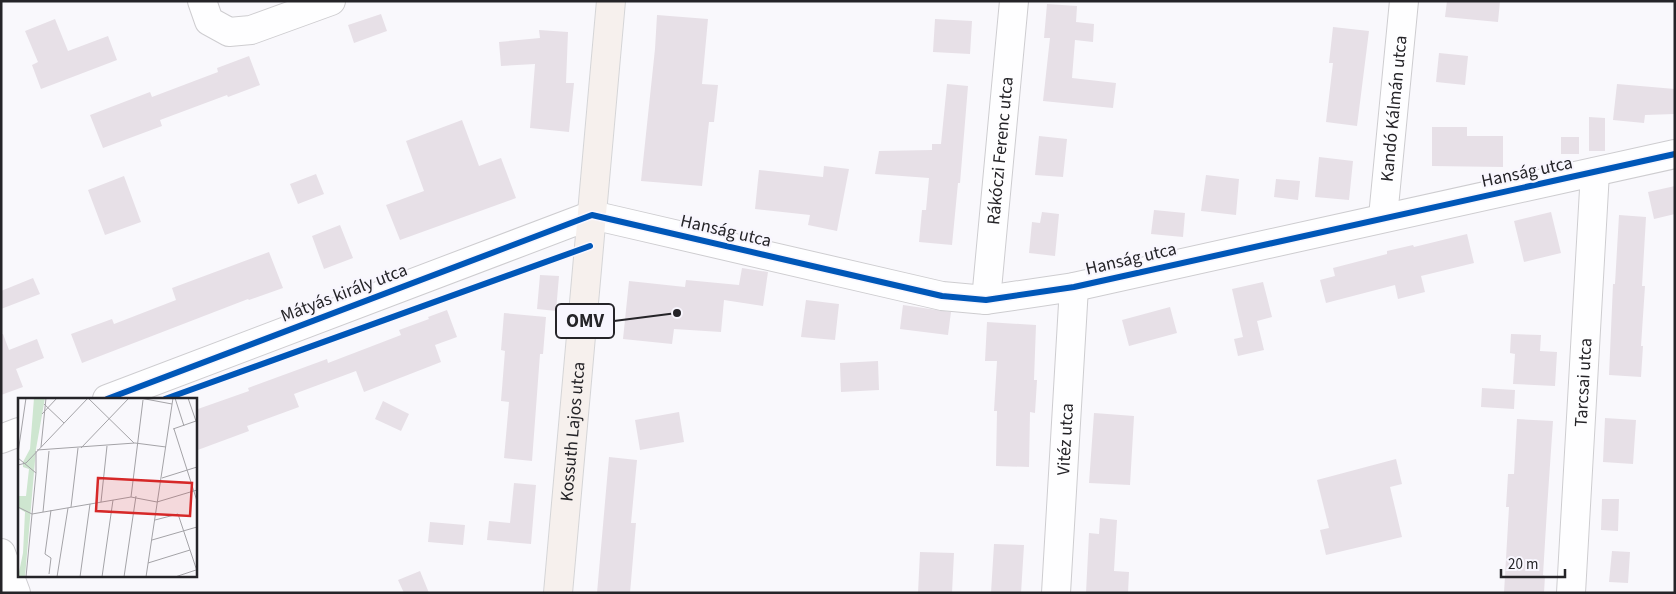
<svg xmlns="http://www.w3.org/2000/svg" width="1676" height="594" viewBox="0 0 1676 594" font-family="'Source Sans 3',sans-serif">
  <style>
    .building { fill: #e7e0e7 }
    .lines { fill: none; stroke-linecap: round; stroke-linejoin: round }
    .minor-casing { stroke: #cecdd0; stroke-width: 30 }
    .major-casing { stroke: #d5d5d7; stroke-width: 30 }
    .minor { stroke: #fefeff; stroke-width: 28 }
    .major { stroke: #f6f0ed; stroke-width: 28 }
    .cycleway-casing { stroke: #f8f6fe; stroke-width: 9 }
    .cycleway { stroke: #0057b8; stroke-width: 6 }
    .labels { text-anchor: middle; dominant-baseline: central; stroke-width: 4.5; stroke-linejoin: round; paint-order: stroke }
    .street-label { font-size: 18px; fill: #252428; stroke: #f8f6fe }
    .inset-road { fill: none; stroke: #a4a3a7; stroke-width: 1 }
    .view { fill: #d62828; fill-opacity: 0.15; stroke: #d62828; stroke-width: 2.5 }
    .inset-edge { fill: none; stroke: #252428; stroke-width: 2.5 }
    .leader { fill: none; stroke: #252428; stroke-width: 2 }
    .callout-dot { fill: #252428; stroke: #f8f6fe; stroke-width: 2 }
    .callout { fill: #f8f6fe; stroke: #252428; stroke-width: 2 }
    .callout-label { font-size: 19px; text-anchor: middle; font-weight: bold; fill: #252428 }
  </style>
  <rect width="100%" height="100%" fill="#f9f8fc"/>
  <path class="building" d="M1447,1h53l-2,21 -53,-5z
    M1047,4l30,2 -1,16 18,2 -1,18 -18,-2 -3,38 44,5 -3,25 -70,-7 7,-63h-6z
    M381,14l6,17 -33,12 -6,-18z
    M657,15l51,4 -6,65 16,1 -4,37h-5l-7,64 -61,-5 14,-132z
    M55,19l13,32 40,-15 9,24 -76,29 -9,-24 6,-3 -13,-31z
    M935,19l37,2 -2,33 -37,-2z
    M1333,27l36,4 -12,95 -31,-4 7,-59h-4z
    M539,30l29,2 -2,51h8l-5,49 -39,-4 5,-64 -34,2 -2,-24 41,-4z
    M1439,53l29,3 -3,29 -29,-3z
    M249,56l11,29 -32,12 -1,-2 -67,25 2,6 -59,22 -13,-33 60,-23 2,5 66,-25 -1,-4z
    M947,84l21,2 -8,97h-2l-6,62 -33,-3 3,-32h4l3,-32 -54,-4 4,-23 53,-1v-6h9z
    M1617,84l58,5v25l-30,1 -1,8 -31,-3z
    M1589,117l16,1v33h-16z
    M462,120l17,46 22,-8 15,40 -116,42 -14,-35 38,-14 -18,-50z
    M1432,127h35v9h36v31l-71,-1z
    M1039,136l28,3 -4,38 -28,-2z
    M1561,137h18v17h-18z
    M1319,157l34,4 -4,39 -34,-3z
    M824,166l25,3 -12,62 -29,-6 2,-10 -55,-6 4,-39 64,7z
    M316,174l8,20 -26,10 -8,-20z
    M1206,175l33,4 -3,36 -35,-4z
    M124,176l17,46 -36,13 -17,-45z
    M1276,179l24,2 -2,19 -24,-3z
    M1675,186v28l-21,5 -6,-27z
    M1154,210l31,3 -2,24 -32,-3z
    M1042,212l17,2 -4,42 -26,-3 3,-31 8,1z
    M1551,212l10,41 -37,9 -10,-41z
    M1619,215l27,2 -4,69h3l-4,60h2l-2,31 -32,-2 4,-91h2z
    M340,225l13,33 -29,11 -12,-33z
    M1467,234l7,29 -53,13 4,16 -27,7 -3,-14 -69,18 -6,-23 15,-4 -2,-8 54,-14v-3l26,-6 1,2z
    M269,252l14,36 -34,12 -1,-1 -166,64 -11,-29 41,-15 2,5 62,-24 -4,-12z
    M742,268l26,4 -5,34 -39,-6 -3,32 -47,-3 -2,15 -49,-5 6,-58 56,6 1,-7 53,5z
    M540,275l19,1 -3,35 -19,-2z
    M33,278l7,16 -39,15v-18z
    M1263,282l9,35 -15,4 7,29 -26,6 -4,-17 9,-2 -11,-48z
    M806,300l33,4 -4,36 -34,-3z
    M903,305l48,7 -3,23 -48,-6z
    M1170,307l7,26 -48,13 -7,-26z
    M447,310l10,27 -22,8 6,17 -77,30 -8,-21 -62,23 5,13 -52,19 2,5 -54,20v-41l54,-19 -1,-3 79,-29 1,4 73,-28 -2,-5 30,-11 -1,-2z
    M504,313l42,4 -3,37h-3l-8,107 -28,-3 5,-56 -8,-1 4,-50 -4,-1z
    M987,322l49,3 -2,55h3l-2,33 -5,-1 -1,55 -33,-1 1,-55h-3l3,-50h-12z
    M1,334h2l6,16 28,-11 7,19 -28,11 7,18 -22,8z
    M1511,334l30,1 -1,16 17,1 -2,34 -42,-2 2,-30 -5,-1z
    M878,361l1,29 -38,2 -1,-29z
    M1482,388l33,2 -1,19 -33,-2z
    M383,401l26,13 -8,17 -26,-12z
    M679,412l5,30 -44,8 -5,-30z
    M1094,413l40,3 -4,69 -41,-2z
    M1605,418l31,2 -3,44 -30,-2z
    M1517,419l36,2 -6,88 -4,66 2,1 -1,17h-40l5,-86h-3l2,-33h6z
    M609,457l28,3 -6,63h5l-6,70h-33z
    M1396,459l6,25 -12,3 12,50 -76,18 -6,-25 9,-2 -12,-48z
    M514,483l22,2 -5,59 -44,-4 2,-19 21,2z
    M1602,499h17l-1,32 -17,-1z
    M1100,518l17,2 -3,51 15,1 -1,21h-42l3,-60 10,1z
    M430,522l35,3 -2,20 -35,-3z
    M994,544l30,1 -3,48h-30z
    M1612,551l18,1 -2,31 -19,-1z
    M920,552l34,1 -2,40h-34z
    M420,571l9,22h-25l-6,-13z"/>
  <g class="lines">
    <g class="minor-casing">
      <g id="minor">
        <path d="M202,1l7,20 20,11 22,-2 80,-29"/>
        <path id="s1" d="M1383,217l21,-216"/>
        <path id="s2" d="M986,300l28,-299"/>
        <path d="M107,399l485,-184 350,81 44,4 88,-13 601,-133"/>
        <path d="M1,439l18,-7"/>
        <path d="M1,553l15,40"/>
        <path id="s3" d="M1056,593l18,-306"/>
        <path id="s4" d="M1571,593l24,-421"/>
      </g>
    </g>
    <g class="major-casing">
      <g id="major">
        <path id="s5" d="M558,593l53,-592"/>
      </g>
    </g>
    <use href="#minor" class="minor"/>
    <use href="#major" class="major"/>
    <g class="cycleway-casing">
      <path id="cycleway" d="M107,399l485,-184 350,81 44,4 88,-13 601,-133
        M165,399l425,-153"/>
    </g>
    <use href="#cycleway" class="cycleway"/>
  </g>
  <g class="labels">
    <g class="street-label">
      <text stroke="none"><textPath href="#s1" startOffset="109">Kandó Kálmán utca</textPath></text>
      <text stroke="none"><textPath href="#s2" startOffset="150">Rákóczi Ferenc utca</textPath></text>
      <text transform="translate(1527 172) rotate(-12)">Hanság utca</text>
      <text transform="translate(726 231) rotate(13)">Hanság utca</text>
      <text transform="translate(1131 259) rotate(-13)">Hanság utca</text>
      <text transform="translate(344 293) rotate(-21)">Mátyás király utca</text>
      <text stroke="none"><textPath href="#s4" startOffset="211">Tarcsai utca</textPath></text>
      <text stroke="none"><textPath href="#s5" startOffset="162">Kossuth Lajos utca</textPath></text>
      <text stroke="none"><textPath href="#s3" startOffset="154">Vitéz utca</textPath></text>
    </g>
  </g>
  <g transform="translate(18 398)">
    <rect width="179" height="179" fill="#f9f8fc"/>
    <path d="M16,0h11l-9,51 -11,128h-7l5,-24 2,-41 -7,-4v-12h8l3,-27 -6,-2v-5l7,-13z" fill="#cee6d0"/>
    <path class="inset-road" d="M70,0l46,45M122,0l32,6M157,0l9,28M170,0l9,26M26,6l20,19M24,16l15,-16M155,31l23,-8M156,31l23,72M23,49l5,-49M63,50l48,-50M19,52l98,-7 31,4M0,55l8,-55M0,60l18,15 -10,104M0,67l8,-2 62,-65M18,75v-22M144,80l35,-11M113,99l12,-97M83,104l6,-56M0,109l14,7M53,109l7,-59M25,114l6,-61M14,116l99,-17 26,5 40,-12M137,122l23,-6 19,57M134,142l45,-13M130,165l42,-13M31,176l2,-16 -6,-4 6,-44M39,179l11,-69M62,179l10,-73M84,179l11,-77M106,179l12,-81M128,179l27,-179M157,179l21,-7"/>
    <path class="view" d="M80,80l94,5 -2,33 -94,-5z"/>
    <rect width="179" height="179" class="inset-edge"/>
  </g>
  <path class="leader" d="M677 313L614 321"/>
  <circle class="callout-dot" cx="677" cy="313" r="5"/>
  <rect class="callout" x="556" y="304" width="58" height="34" rx="5"/>
  <g class="callout-label">
    <text x="585" y="327">OMV</text>
  </g>
  <rect width="1676" height="594" fill="none" stroke="#252428" stroke-width="5"/>
  <path d="M1501 569v8h64v-8" fill="none" stroke="#252428" stroke-width="2.5"/>
  <text x="1508" y="569" font-size="15" fill="#252428" stroke="#f8f6fe" stroke-width="4" paint-order="stroke">20 m</text>
</svg>
